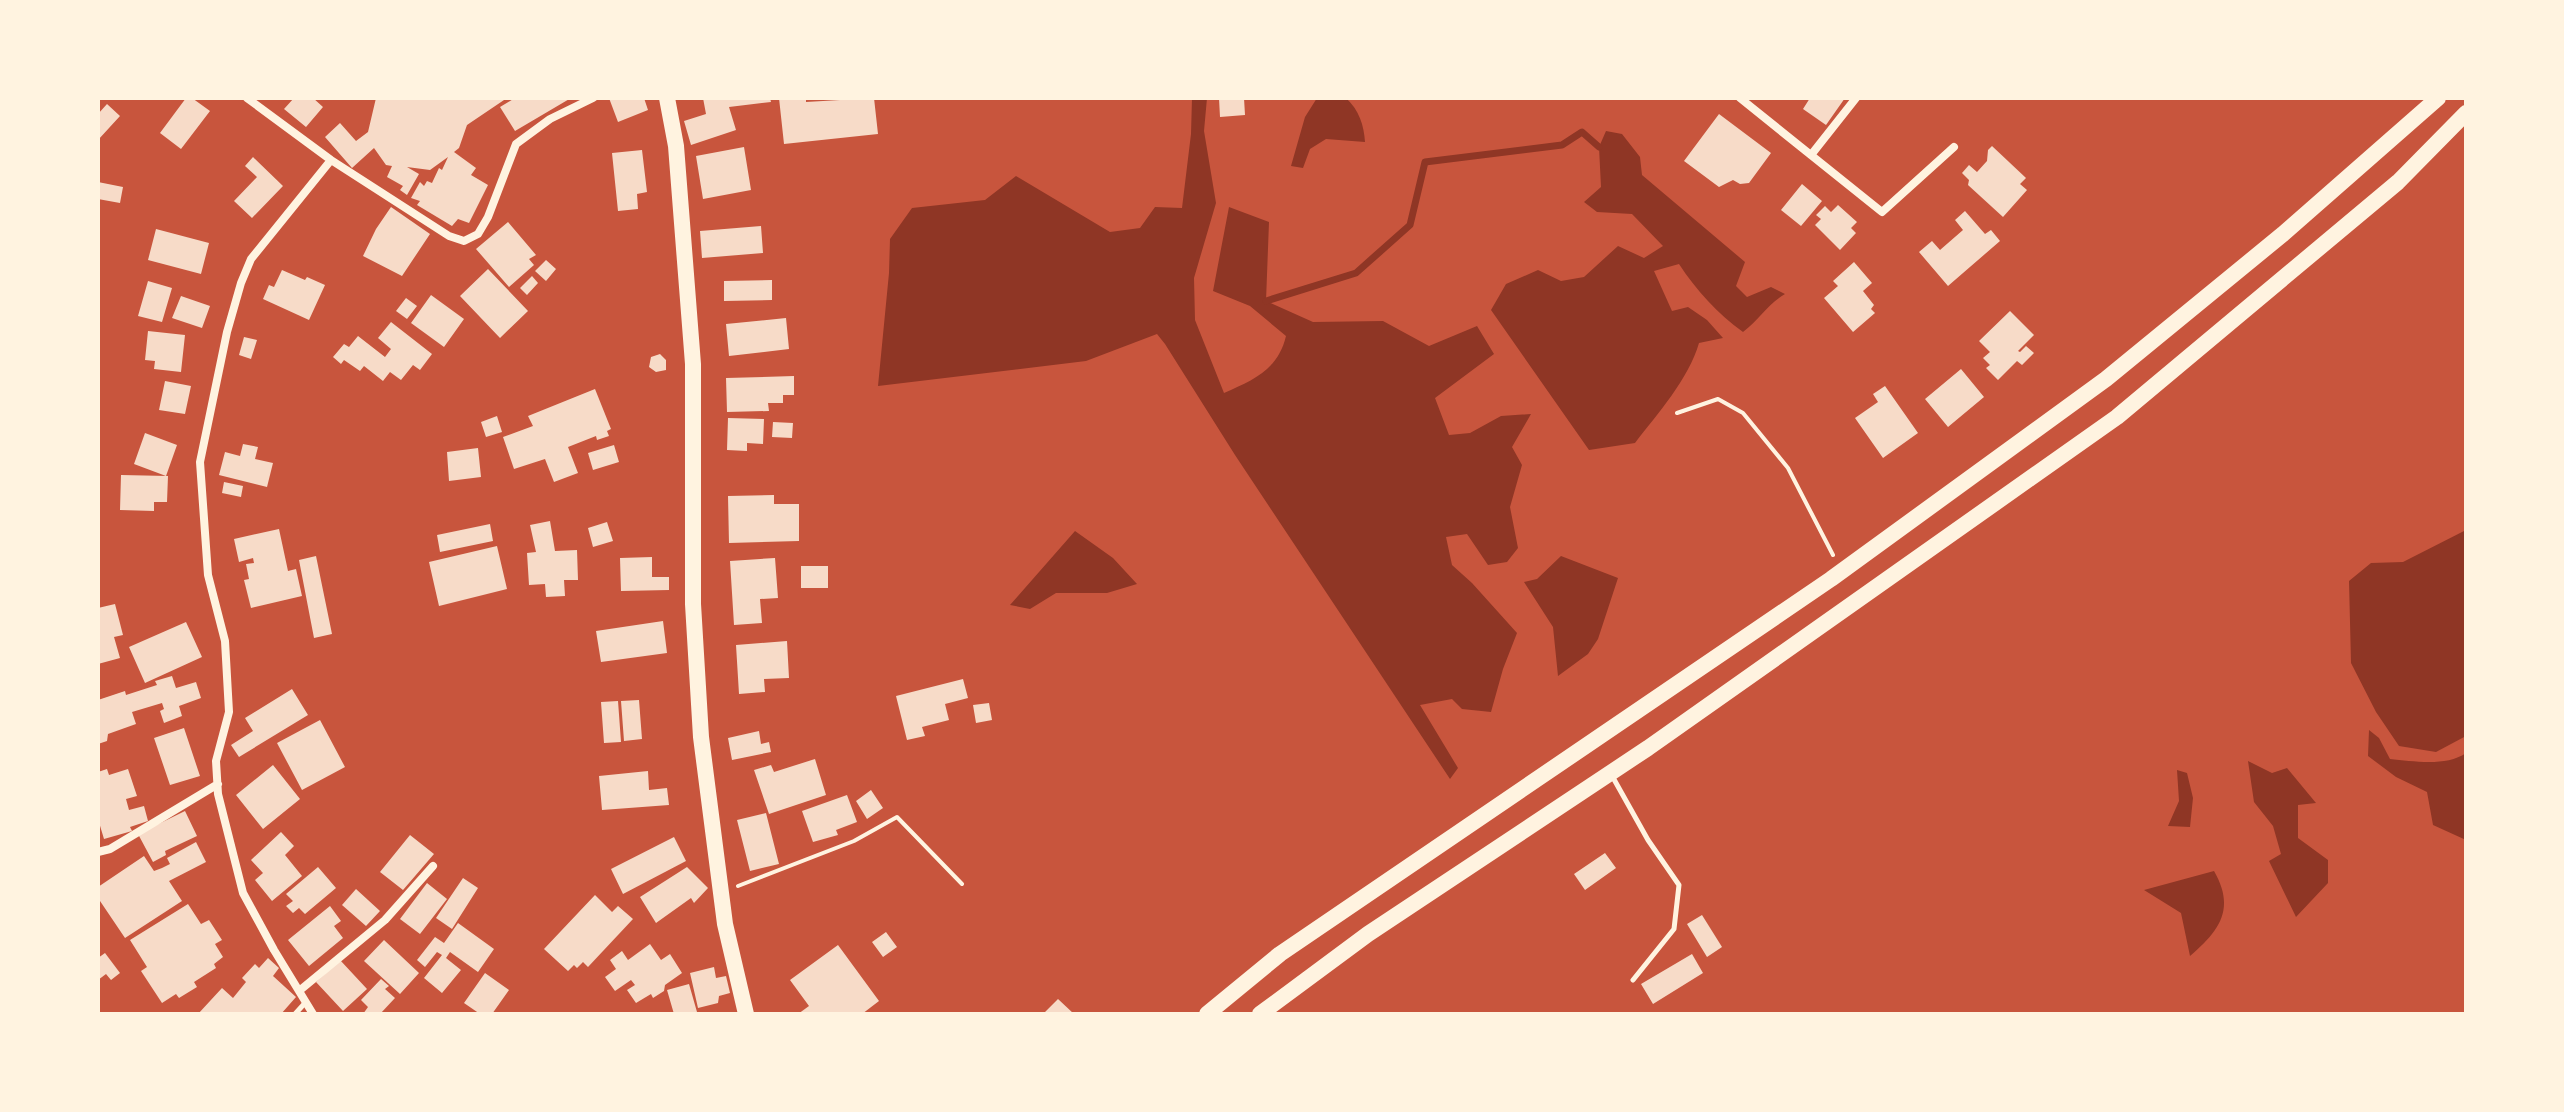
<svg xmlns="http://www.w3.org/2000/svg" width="2564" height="1112" viewBox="0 0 2564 1112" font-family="'DejaVu Sans',sans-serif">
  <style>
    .water { fill: #8f3625 }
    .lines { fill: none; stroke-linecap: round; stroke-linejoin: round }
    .stream { stroke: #8f3625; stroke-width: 7 }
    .building { fill: #f7dbc8 }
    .path { stroke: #fff3e0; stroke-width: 4 }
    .service { stroke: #fff3e0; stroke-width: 5 }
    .minor { stroke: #fff3e0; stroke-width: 8 }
    .primary { stroke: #fff3e0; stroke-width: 16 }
  </style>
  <rect width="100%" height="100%" fill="#c8553d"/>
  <path class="water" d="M1192,98h15l-3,33 12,72 -22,75 1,42 29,73c29,-13 54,-23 62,-57l-36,-30 -37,-15 16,-84 40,15 -3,79 47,21 70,-1 46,25 48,-20 17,28 -59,44 14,37 21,-2 31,-17 30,-2 -19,33 10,18 -12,42 8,41 -11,14 -19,3 -21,-31 -21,3 6,28 20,18 45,50 -14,36 -12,43 -29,-3 -10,-10 -32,6 38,63 -8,11 -215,-324 -70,-111 -8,-10 -71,27 -208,25 11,-113 1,-34 22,-31 73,-8 31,-24 94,56 30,-4 15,-21 27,1 9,-74z
    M1317,98h29c13,12 18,27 19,44l-39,-3 -16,10 -7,19 -12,-2 14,-49z
    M1606,131l16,3 18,23 2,18 103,87 -9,24 11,11 24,-10 14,7c-18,11 -26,26 -42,38 -25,-18 -47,-42 -64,-68l-25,7 18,40 16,-4 19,13 16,18 -24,5c-11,37 -41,70 -64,100l-46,7 -98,-140 15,-26 32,-14 23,11 23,-4 34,-31 26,12 19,-12 -31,-32 -35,-2 -13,-10 17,-15 -2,-40z
    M2466,530v206l-30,16 -37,-6 -23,-34 -25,-49 -2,-82 22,-18 32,-1z
    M1075,531l38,27 24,26 -30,9h-51l-26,16 -20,-4z
    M1561,556l57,22 -20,61 -10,15 -30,22 -5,-49 -29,-45 13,-3z
    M2369,730l10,8 11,21c23,2 56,8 76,-6v87l-33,-15 -6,-33 -31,-15 -28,-21z
    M2248,761l24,12 15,-5 29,35 -18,2v33l30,22v23l-32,34 -27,-56 12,-7 -8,-28 -19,-24z
    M2177,770l10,3 6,25 -3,29 -22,-1 11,-25z
    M2214,871c22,38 5,60 -24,85l-9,-43 -37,-23z"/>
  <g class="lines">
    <path class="stream" d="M1266,301l90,-28 54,-48 15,-63 137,-17 20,-13 17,15"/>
  </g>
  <path class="building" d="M186,98h6l18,13 -29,38 -21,-16z
    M294,98h19l10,9 -17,20 -22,-18z
    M376,98h131l-40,27 -8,23 -5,4 22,16 -5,7 17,10 -19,38 -11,-4 -6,7 -35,-21 3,-4 -9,-3 9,-16 4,4 3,-5 5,2 7,-15 3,2 6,-13 -18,13 -23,-3 12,7 -12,21 -7,-5 3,-4 -16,-9 5,-11 -6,-1 -12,-17 -22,20 -27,-31 15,-14 16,18 12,-9z
    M515,98h56l-56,33 -15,-24z
    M609,98h35l4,12 -30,12z
    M703,98h67l1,4 -42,5 7,23 -45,15 -7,-24 22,-7z
    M779,98h27v4l68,-4 4,36 -94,10z
    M1219,98h25l1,17 -25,2z
    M1810,98h35l-19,27 -23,-16z
    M107,104l13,12 -22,24v-26z
    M1719,114l52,39 -22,30 -9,1 -7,-4 -14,7 -35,-26z
    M1992,146l34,32 -6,6 7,6 -24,27 -35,-32 1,-5 -7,-7 7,-8 8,7 10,-11 1,-11z
    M744,147l7,43 -48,9 -7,-43z
    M642,150l5,42 -10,2 1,15 -20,2 -6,-58z
    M253,157l30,29 -31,32 -18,-17 23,-24 -12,-11z
    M98,182l25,5 -3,16 -22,-4z
    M1802,184l20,17 -21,25 -20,-16z
    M1838,205l19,17 -6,6 5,5 -16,17 -25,-25 6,-6 -5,-4 9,-9 6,6z
    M391,207l39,27 -28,42 -39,-20 13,-27z
    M1965,211l20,23 6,-4 9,11 -52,45 -29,-34 13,-11 8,9 23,-20 -8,-10z
    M508,222l28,33 -7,4 5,6 -25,22 -33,-38z
    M761,226l2,27 -61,5 -2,-27z
    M156,229l53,14 -8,31 -53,-14z
    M546,260l10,9 -10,12 -11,-10z
    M1854,262l18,21 -9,8 11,14 -3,4 4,4 -22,19 -29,-34 14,-12 -5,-5z
    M488,269l40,42 -28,27 -40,-42z
    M282,270l23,10 2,-3 18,8 -16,35 -46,-21 6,-14 5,2z
    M532,276l6,7 -11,12 -7,-7z
    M772,280v20l-48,1v-20z
    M148,281l24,7 -10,34 -24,-6z
    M431,295l33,24 -20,28 -33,-24z
    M181,296l29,10 -8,22 -30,-10z
    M406,298l11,8 -10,13 -11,-8z
    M2010,311l24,24 -16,16 2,1 6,-6 8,7 -12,12 -5,-4 -19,19 -12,-12 4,-3 -7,-7 7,-6 -11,-11z
    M786,318l3,31 -60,7 -3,-32z
    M391,322l41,32 -12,16 -7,-5 -12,15 -11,-8 -7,9 -19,-15 -4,5 -16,-11 -3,4 -8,-7 11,-13 5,3 9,-11 27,21 6,-8 -13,-11z
    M148,331l37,4 -4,37 -27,-3 1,-8 -10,-1z
    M244,337l13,3 -6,19 -12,-4z
    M660,354l6,6v10l-10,2 -7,-5 2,-10z
    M1961,369l23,28 -36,30 -23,-28z
    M794,376v19h-11v8h-15l1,8 -42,1 -1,-34z
    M165,381l26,5 -6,28 -26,-4z
    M1885,386l33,47 -35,25 -28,-40 23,-16 -5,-8z
    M595,389l16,40 -4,2 2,5 -12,4 -1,-4 -28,11 10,26 -24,9 -9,-23 -31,10 -11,-32 30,-11 -5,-10z
    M497,416l5,16 -16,5 -5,-15z
    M728,418l36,1 -1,25 -16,-1v8l-20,-1z
    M773,422l20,1 -1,15 -20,-1z
    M145,433l32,12 -11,31 -32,-12z
    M243,444l15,3 -3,12 18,4 -6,24 -48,-12 6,-23 15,4z
    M614,445l5,17 -26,8 -5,-17z
    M478,448l3,29 -32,4 -2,-29z
    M121,475l47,1 -1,26h-13v9l-34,-1z
    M224,482l19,4 -2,11 -19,-4z
    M774,495v9h25v37l-70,2 -1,-47z
    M550,521l5,30 22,-1 1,30h-14l1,16 -19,1 -1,-13 -16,1 -2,-32 9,-1 -6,-27z
    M607,522l6,19 -20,6 -5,-19z
    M490,524l3,17 -53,11 -3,-17z
    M279,529l9,42 8,-2 6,27 -51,12 -7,-28 5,-1 -3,-15 8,-1 -1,-5 -14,4 -5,-23z
    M497,546l10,43 -68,17 -10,-44z
    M316,556l16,78 -18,4 -15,-78z
    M652,557v20h17v13l-48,1 -1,-33z
    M775,558l3,40 -18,1 2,24 -28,2 -4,-64z
    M801,566h27v22h-27z
    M115,604l8,31 -9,2 6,21 -22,6v-56z
    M663,621l4,32 -66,9 -5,-31z
    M186,622l16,35 -57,26 -16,-36z
    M787,641l2,37 -25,1 1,13 -26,2 -3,-49z
    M172,676l4,12 20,-6 5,16 -22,8 3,10 -18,7 -4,-12 4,-2 -2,-6 -30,9 4,12 -28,10 -1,7 -9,3v-44l27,-9 1,4 31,-10 -2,-4z
    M963,679l5,19 -23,6 4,16 -27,7 3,9 -18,4 -11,-44z
    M292,689l16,26 -69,42 -8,-12 22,-14 -8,-13z
    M639,700l3,39 -18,2 -3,-40z
    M618,701l3,41 -17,1 -3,-41z
    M989,703l3,17 -16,3 -3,-18z
    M320,720l25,47 -43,23 -25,-47z
    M184,728l16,48 -30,9 -16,-47z
    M759,731l2,13 8,-2 2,10 -39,8 -4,-22z
    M815,759l11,36 -57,19 -15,-44 17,-5 3,7z
    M273,765l27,34 -37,30 -27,-34z
    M107,769l2,6 19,-6 9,27 -11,3 3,11 15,-4 4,15 -18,6 2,4 -28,8 -6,-20v-47z
    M648,771l1,19 18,-2 2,17 -67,5 -3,-34z
    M871,790l12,18 -16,11 -11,-18z
    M847,795l10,27 -21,8 2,5 -25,7 -11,-31z
    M185,811l12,25 -32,15 1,4 -13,7 -15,-28z
    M766,813l13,51 -29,7 -13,-51z
    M281,832l13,14 -9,9 17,21 -30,25 -17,-21 8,-7 -12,-13z
    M410,835l24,19 -31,36 -23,-18z
    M674,837l12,24 -63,33 -12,-25z
    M196,842l10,20 -37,19 13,20 -57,37 -27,-40v-11l46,-31 10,15 8,-3 8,-4 -3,-6z
    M1605,853l11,15 -31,22 -11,-16z
    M318,867l18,21 -31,26 -6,-6 -6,5 -7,-7 7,-5 -7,-7z
    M687,867l21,21 -14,15 -3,-5 -35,25 -16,-26z
    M463,878l15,10 -26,41 -16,-11z
    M427,883l20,16 -27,35 -20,-15z
    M356,889l24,22 -14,15 -24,-21z
    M595,895l17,17 6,-6 15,13 -45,48 -5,-5 -6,6 -3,-3 -6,6 -24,-22z
    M188,904l13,20 8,-4 13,20 -7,4 8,13 -9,7 2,4 -22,14 3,5 -18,11 -3,-4 -14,9 -21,-32 6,-4 -17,-27z
    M330,906l11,15 -7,5 9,12 -34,28 -21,-26z
    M1702,915l20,32 -15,10 -20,-33z
    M458,923l36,26 -16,23 -28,-20 -4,6 15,12 -19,23 -18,-15 18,-23 -5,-3 -12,15 -8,-7 18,-23 9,6z
    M886,932l11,15 -14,10 -11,-15z
    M384,940l35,33 -19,21 -36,-33z
    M650,944l11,16 9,-6 12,19 -17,12 -1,6 -11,7 -2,-4 -15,9 -9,-13 8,-5 -4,-5 -16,11 -10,-14 11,-8 -6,-9 12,-9 6,9z
    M838,945l41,56 -17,13h-64l11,-8 -19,-26z
    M105,953l15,20 -9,7 -5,-6 -8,6v-22z
    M1692,954l11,19 -50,31 -12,-20z
    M268,958l11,10 -6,8 23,21 -15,17h-83l24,-26 11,10 13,-16 -4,-4 13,-14 4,4z
    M340,960l27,29 -24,22 -27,-29z
    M714,967l2,11 10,-2 4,17 -11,3 -1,7 -20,5 -8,-35z
    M485,973l24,17 -17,24h-12l-16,-11z
    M381,979l8,7 -4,3 10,9 -15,16h-17l5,-7 -7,-7z
    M689,984l8,28 -23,2 -7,-24z
    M1058,999l16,15h-31z"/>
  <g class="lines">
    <path class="path" d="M1677,413l41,-14 25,14 45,55 45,87
      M738,886l116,-45 43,-24 65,67"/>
    <path class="service" d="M1611,774l37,66 31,45 -5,44 -41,51
      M295,1014l10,-11"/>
    <path class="minor" d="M247,98l84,62 118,76 15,5 14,-7 10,-17 28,-73 34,-25 43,-21
      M1740,98l142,114 72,-65
      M1811,155l45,-57
      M98,852l12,-3 108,-65
      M299,991l86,-71 48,-54
      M313,1014l-39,-64 -31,-57 -25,-99 -2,-33 13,-49 -4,-71 -17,-66 -8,-113 27,-130 14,-49 10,-24 80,-99"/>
    <path class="primary" d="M667,98l9,48 17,218v240l8,133 24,187 21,90
      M1207,1014l73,-60 551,-375 275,-200 177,-145 155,-136
      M1260,1014l108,-80 280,-186 469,-331 281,-235 68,-69"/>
  </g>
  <rect width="2564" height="1112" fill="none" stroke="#fff3e0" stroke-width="200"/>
</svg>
